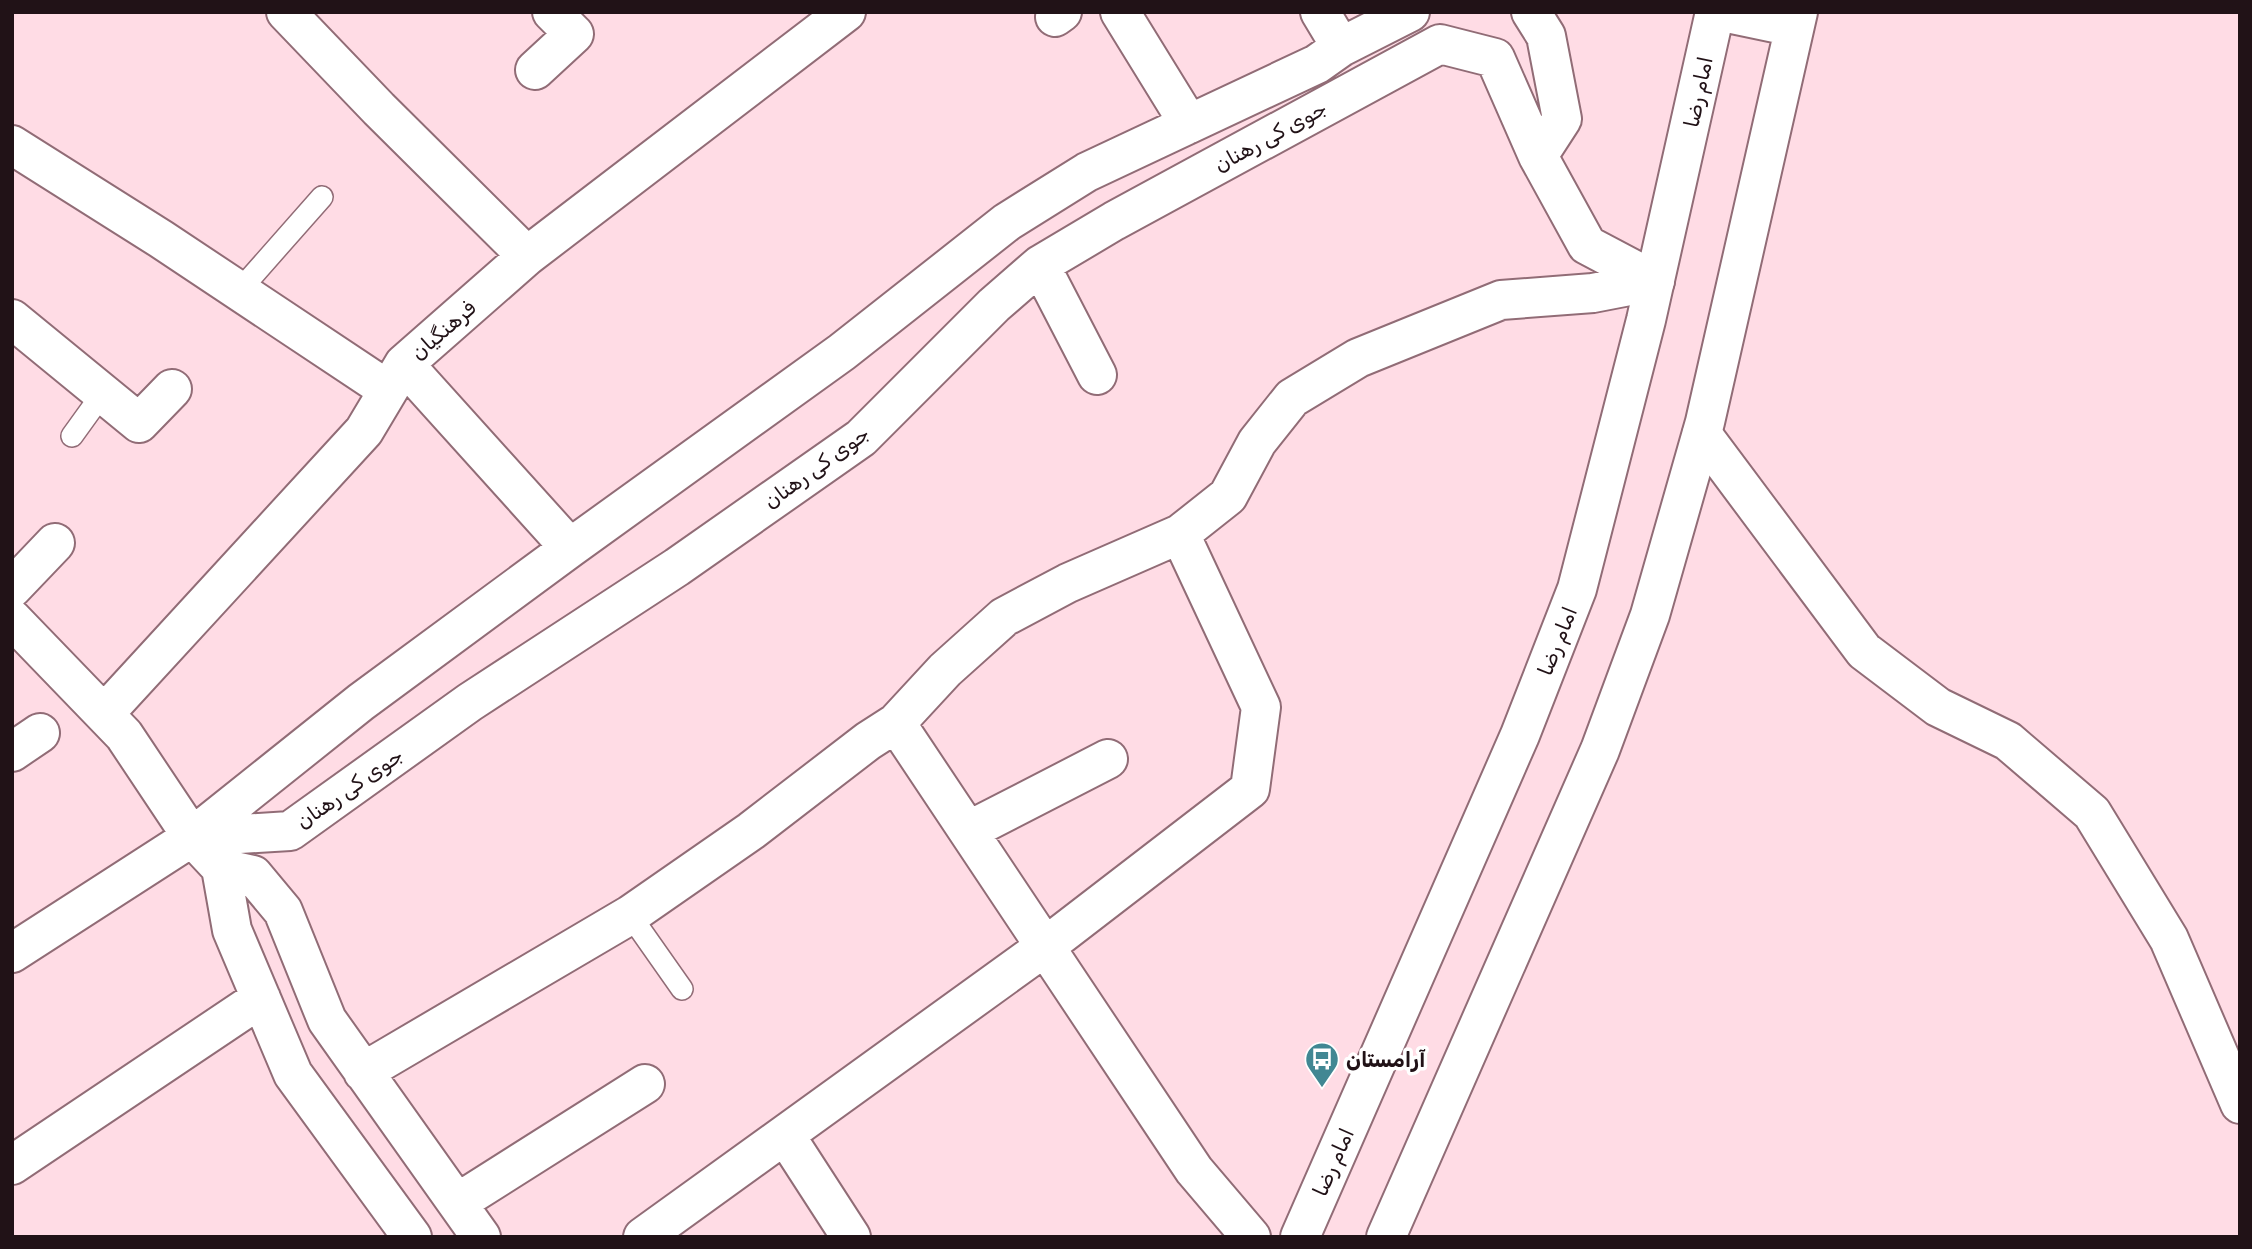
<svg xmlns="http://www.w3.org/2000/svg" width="2252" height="1249" viewBox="0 0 2252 1249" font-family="Rubik,Vazirmatn,sans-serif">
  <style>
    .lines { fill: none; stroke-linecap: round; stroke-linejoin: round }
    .lane-casing { stroke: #916c76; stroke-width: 24 }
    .street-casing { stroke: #916c76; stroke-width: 42 }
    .secondary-casing { stroke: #916c76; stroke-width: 42 }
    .lane { stroke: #fff; stroke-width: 21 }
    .street { stroke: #fff; stroke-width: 38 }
    .secondary { stroke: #fff; stroke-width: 38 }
    .labels { text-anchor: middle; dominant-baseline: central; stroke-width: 7; stroke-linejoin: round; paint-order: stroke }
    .street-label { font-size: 21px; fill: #211217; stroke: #fff }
    .poi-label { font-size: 21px; font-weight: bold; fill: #211217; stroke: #fff; text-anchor: start }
  </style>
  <rect width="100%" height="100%" fill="#ffdce5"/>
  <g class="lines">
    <g class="lane-casing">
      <path id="lane" d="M239,291l83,-94
        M72,436l31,-43
        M630,915l52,74"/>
    </g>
    <g class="street-casing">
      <path id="street" d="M286,12l93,97 148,147
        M1120,12l69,112
        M1320,12l21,35
        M1531,12l15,24 16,83 -24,37
        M1055,17l7,-5
        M535,70l39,-36 -22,-22
        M12,145l149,94 227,151
        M1040,265l57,110
        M12,319l127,104 33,-34
        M404,364l166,184
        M1702,434l162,217 74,56 70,34 84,72 77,126 71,165
        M12,588l43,-45
        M12,619l112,116 68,102 29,31 11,62 61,144 119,163
        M104,714l260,-283 40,-67 123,-108 319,-244
        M896,723l298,447 57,67
        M12,752l28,-19
        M968,831l140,-72
        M192,837l98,-6 180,-129 207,-135 184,-129 133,-133 46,-40 74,-44 326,-177 55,14 43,98 49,89 68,36
        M221,868l32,7 30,36 44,109 154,217
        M12,953l180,-116 169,-135 209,-154 272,-196 165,-130 80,-50 230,-108 24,-17 69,-35
        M363,1072l267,-157 121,-84 117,-90 28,-18 49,-53 59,-53 64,-34 112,-49 48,-38 29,-54 35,-44 66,-40 143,-58 92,-7 62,-12
        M785,1135l66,102
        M12,1165l249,-167
        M457,1203l188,-119
        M643,1237l403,-291 204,-157 11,-82 -81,-173"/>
    </g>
    <g class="secondary-casing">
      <path id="secondary" d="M1722,12l72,15
        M1300,1237l220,-502 57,-146 69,-269 69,-308
        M1386,1237l214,-487 50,-135 55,-193 93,-410"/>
    </g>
    <use href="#lane" class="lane"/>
    <use href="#street" class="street"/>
    <use href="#secondary" class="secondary"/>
  </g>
  <defs>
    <g id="bus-pin" transform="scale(1.75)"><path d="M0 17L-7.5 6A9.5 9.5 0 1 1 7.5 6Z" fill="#418793" stroke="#fff"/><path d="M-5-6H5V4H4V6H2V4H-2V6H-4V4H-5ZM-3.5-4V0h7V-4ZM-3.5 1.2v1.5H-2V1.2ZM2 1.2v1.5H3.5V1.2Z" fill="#fff"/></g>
  </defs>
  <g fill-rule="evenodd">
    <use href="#bus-pin" x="1322" y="1059"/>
  </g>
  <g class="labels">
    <g class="street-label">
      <text transform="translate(1698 92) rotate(-78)">امام رضا</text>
      <text transform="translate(1270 136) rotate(-29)">جوی کی رهنان</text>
      <text transform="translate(443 330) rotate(-41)">فرهنگیان</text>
      <text transform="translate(816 467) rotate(-36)">جوی کی رهنان</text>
      <text transform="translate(1557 641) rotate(-68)">امام رضا</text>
      <text transform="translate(349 788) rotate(-35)">جوی کی رهنان</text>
      <text transform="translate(1333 1162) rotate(-66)">امام رضا</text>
    </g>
    <g class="poi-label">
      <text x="1346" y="1059">آرامستان</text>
    </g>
  </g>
  <rect width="2252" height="1249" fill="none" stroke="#211217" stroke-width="28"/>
</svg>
